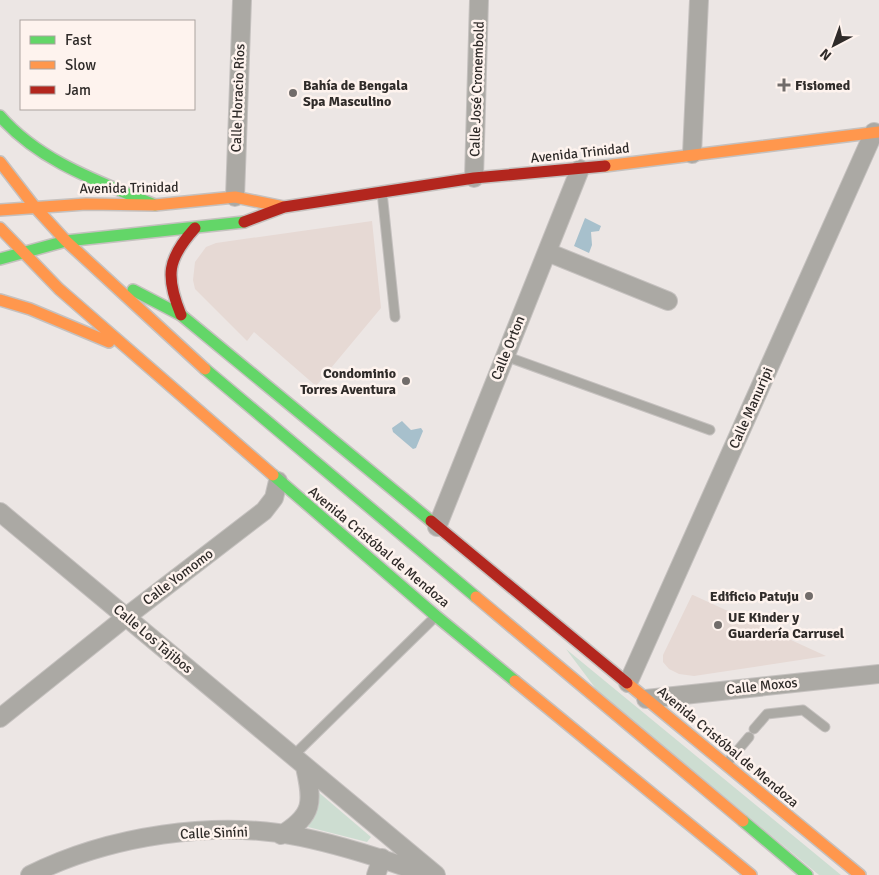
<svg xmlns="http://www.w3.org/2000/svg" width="879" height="875" viewBox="0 0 879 875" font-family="Signika,sans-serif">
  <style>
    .built { fill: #e6d9d4 }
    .green { fill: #cdddd1 }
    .water { fill: #a7c0cc }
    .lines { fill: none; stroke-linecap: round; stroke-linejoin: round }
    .lane-casing { stroke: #c5c1bf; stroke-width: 11 }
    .street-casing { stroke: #c5c1bf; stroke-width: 20 }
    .fast-casing { stroke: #c5c1bf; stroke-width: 14 }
    .slow-casing { stroke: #c5c1bf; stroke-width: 14 }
    .jam-casing { stroke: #c5c1bf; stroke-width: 14 }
    .lane { stroke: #aba9a4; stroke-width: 9 }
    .street { stroke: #aba9a4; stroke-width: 18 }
    .fast { stroke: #63d668; stroke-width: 11 }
    .slow { stroke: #ff974d; stroke-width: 11 }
    .jam { stroke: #b3261e; stroke-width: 11 }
    .poi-dot { fill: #716c6a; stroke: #fef3ee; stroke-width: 2 }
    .labels { text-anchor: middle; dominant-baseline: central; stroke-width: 5; stroke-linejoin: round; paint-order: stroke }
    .poi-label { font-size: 14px; font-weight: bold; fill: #2f2b29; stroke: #fef3ee; text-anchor: start }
    .street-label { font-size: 14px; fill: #2f2b29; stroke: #fef3ee }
  </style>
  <rect width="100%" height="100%" fill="#ece6e4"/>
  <path class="built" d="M372,221l9,87 -65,78 -62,-54 -7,9 -52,-52 -2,-9 2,-18 11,-15 10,-4z
    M692,595h1l133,61 -132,20 -15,-2 -10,-5 -6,-7v-7z"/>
  <path class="green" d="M566,649l275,226h-22l-220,-182z
    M317,791l54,46 -4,5 -59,-15 7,-17z"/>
  <path class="water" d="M585,218l16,8 -2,5 -8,1 1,13 -3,8 -15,-7z
    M402,421l9,9 10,-2 2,3 -7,17 -3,1 -20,-17 -1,-4z"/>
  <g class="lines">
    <g class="lane-casing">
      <path id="lane" d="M382,192l13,125
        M505,356l205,74
        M754,729l13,-15 36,-4 22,17
        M293,756l141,-138
        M728,762l21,-25"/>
    </g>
    <g class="street-casing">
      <path id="street" d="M692,154l7,-154
        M474,178l5,-178
        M235,197l7,-197
        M547,252l121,49
        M0,512l436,363
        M437,527l143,-358
        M628,683l246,-551
        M646,699l233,-25
        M0,718l126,-101 138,-106 10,-13 4,-17
        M281,835c33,-20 32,-33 24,-68
        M30,875c78,-39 185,-56 271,-38 43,9 86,23 127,38
        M376,875l6,-17"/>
    </g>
    <g class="fast-casing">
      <path id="fast" d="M0,116c40,46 100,66 155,89
        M0,259l66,-18 178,-19
        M133,290l48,25 250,206
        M205,369l271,228
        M273,475l163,141 79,65
        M743,821l64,54"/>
    </g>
    <g class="slow-casing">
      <path id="slow" d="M0,162l34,44 32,35 139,128
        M605,166l274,-34
        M0,210l86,-6 69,1 80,-8 49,10
        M0,228l59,61 214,186
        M0,300l30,9 79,33
        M476,597l267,224
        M515,681l236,194
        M627,683l233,192"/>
    </g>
    <g class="jam-casing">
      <path id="jam" d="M244,222l40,-15 190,-29 131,-12
        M181,315c-16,-39 -14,-56 14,-87
        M431,521l196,162"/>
    </g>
    <use href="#lane" class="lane"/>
    <use href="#street" class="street"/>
    <use href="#fast" class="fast"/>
    <use href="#slow" class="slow"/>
    <use href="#jam" class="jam"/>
  </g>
  <g class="poi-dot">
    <path d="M781.5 77.5h5v5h5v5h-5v5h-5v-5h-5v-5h5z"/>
    <circle cx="293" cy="93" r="5"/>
    <circle cx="406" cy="381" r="5"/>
    <circle cx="809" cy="596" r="5"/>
    <circle cx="718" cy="625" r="5"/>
  </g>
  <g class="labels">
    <g class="poi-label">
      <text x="303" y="85">Bahía de Bengala<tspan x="303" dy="16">Spa Masculino</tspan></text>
      <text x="795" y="85">Fisiomed</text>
      <text x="396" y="373" text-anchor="end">Condominio<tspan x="396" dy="16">Torres Aventura</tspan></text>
      <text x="799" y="596" text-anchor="end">Edificio Patuju</text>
      <text x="728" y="617">UE Kinder y<tspan x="728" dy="16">Guardería Carrusel</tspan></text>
    </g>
    <g class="street-label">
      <text transform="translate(477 89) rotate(-88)">Calle José Cronembold</text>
      <text transform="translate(238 98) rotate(-88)">Calle Horacio Ríos</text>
      <text transform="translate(580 153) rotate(-6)">Avenida Trinidad</text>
      <text transform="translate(129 188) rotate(-1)">Avenida Trinidad</text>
      <text transform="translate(508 348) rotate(-68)">Calle Orton</text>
      <text transform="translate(751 408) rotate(-66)">Calle Manuripi</text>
      <text transform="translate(379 547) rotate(40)">Avenida Cristóbal de Mendoza</text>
      <text transform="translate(178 577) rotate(-37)">Calle Yomomo</text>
      <text transform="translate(153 639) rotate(40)">Calle Los Tajibos</text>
      <text transform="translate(762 686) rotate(-6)">Calle Moxos</text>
      <text transform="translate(728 747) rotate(40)">Avenida Cristóbal de Mendoza</text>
      <text transform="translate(214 833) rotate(-2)">Calle Siníni</text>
    </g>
  </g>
  <rect x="20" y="20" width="175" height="90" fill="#fef3ee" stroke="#aba39f"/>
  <rect x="30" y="36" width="25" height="8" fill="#63d668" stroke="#aba39f"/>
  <text x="65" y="45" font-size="15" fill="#2f2b29">Fast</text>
  <rect x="30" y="61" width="25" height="8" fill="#ff974d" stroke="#aba39f"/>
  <text x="65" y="70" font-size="15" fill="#2f2b29">Slow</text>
  <rect x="30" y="86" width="25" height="8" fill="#b3261e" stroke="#aba39f"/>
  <text x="65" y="95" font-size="15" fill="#2f2b29">Jam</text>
  <g transform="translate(834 45) rotate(221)" stroke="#fef3ee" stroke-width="4" paint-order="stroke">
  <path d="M0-4L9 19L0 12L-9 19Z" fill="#2f2b29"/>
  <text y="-8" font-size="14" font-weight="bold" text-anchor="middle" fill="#2f2b29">N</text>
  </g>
</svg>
